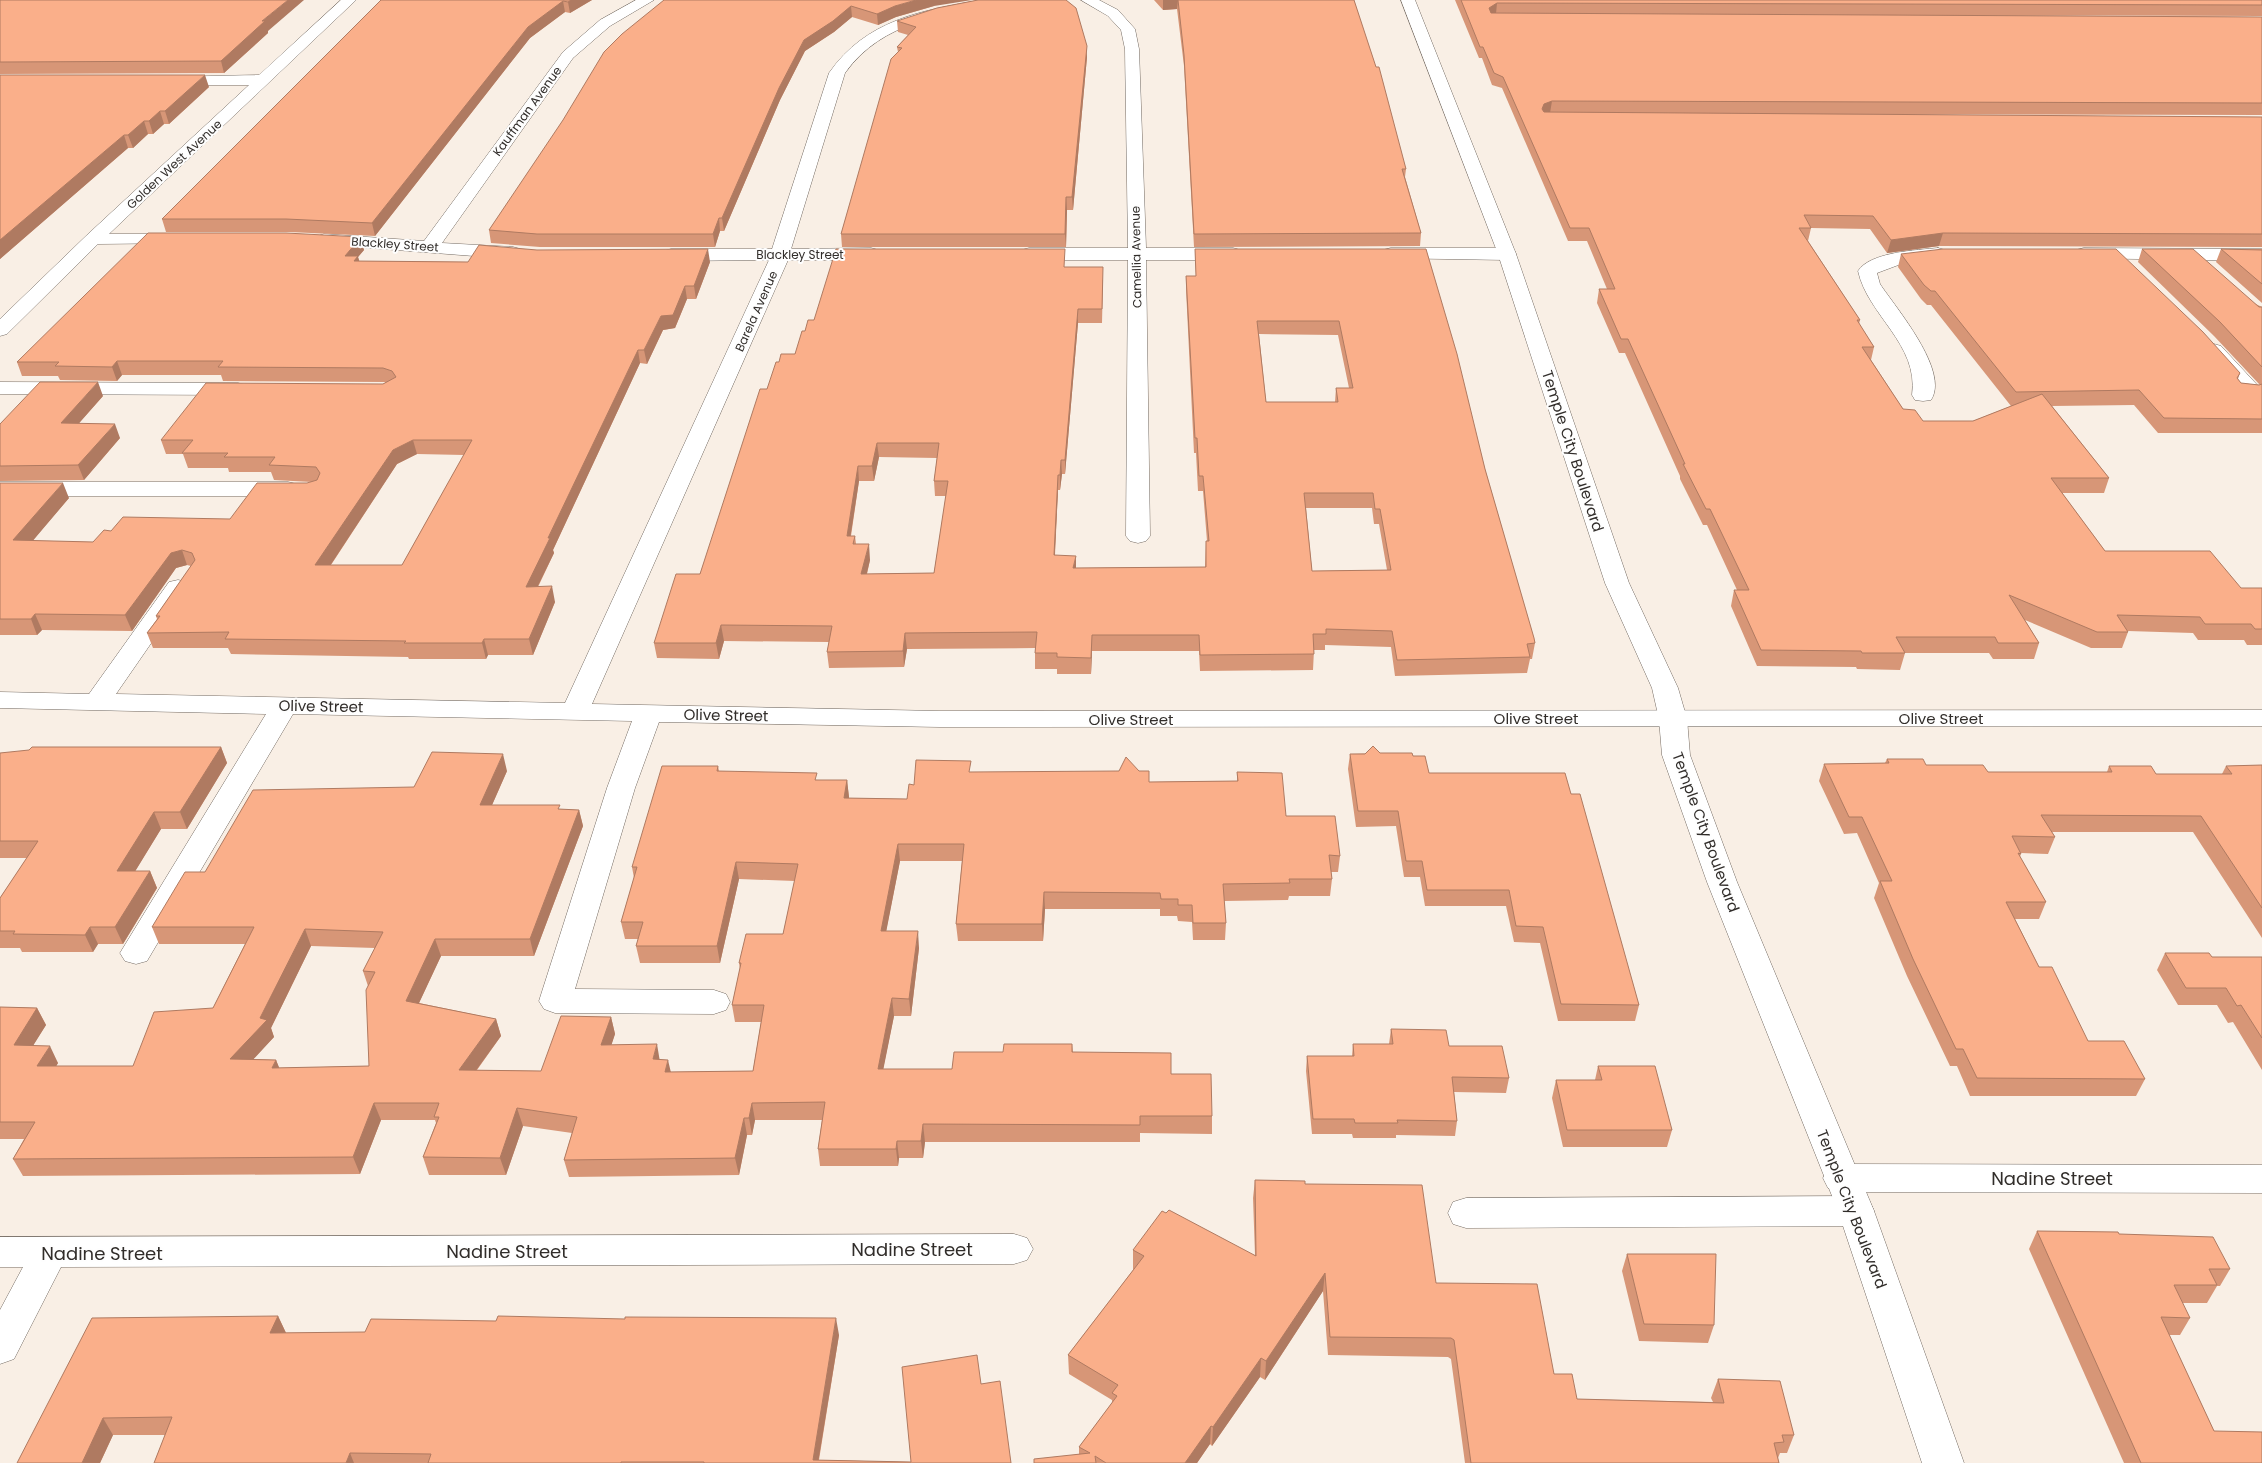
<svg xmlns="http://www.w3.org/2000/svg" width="2262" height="1463" viewBox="0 0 2262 1463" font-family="Poppins,sans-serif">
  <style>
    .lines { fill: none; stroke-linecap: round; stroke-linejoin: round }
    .minor-casing { stroke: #746b63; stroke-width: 1 }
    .major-casing { stroke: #746b63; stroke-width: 1 }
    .minor { fill: #fff; fill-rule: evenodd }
    .major { fill: #fff; fill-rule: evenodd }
    .wall { fill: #d79677; fill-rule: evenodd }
    .shaded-wall { fill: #af7a61 }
    .building { fill: #faaf8a; stroke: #af7a61; fill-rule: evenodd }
    .labels { text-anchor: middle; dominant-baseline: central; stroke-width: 4; stroke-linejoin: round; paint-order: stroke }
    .far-street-label { font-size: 12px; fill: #312d2a; stroke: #fefefe }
    .street-label { font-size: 15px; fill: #312d2a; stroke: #fefefe }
    .near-street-label { font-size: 18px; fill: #312d2a; stroke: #fefefe }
  </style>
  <rect width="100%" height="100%" fill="#f9efe5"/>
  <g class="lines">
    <g class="minor-casing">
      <path id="minor" d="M341,0h15l-247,234h70l6,1 3,4 -3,4 -87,1 -91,90 -7,2v-17l87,-84 162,-150h-79l-8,-5 3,-3 94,-2z
        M636,0h18l-44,26 -37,32 -131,185 71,4 7,2 2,4 -2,4 -7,2 -195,-15 -3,-4 3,-4 6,-2 100,7 139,-189 37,-32z
        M981,0h30l-7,4c-60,11 -121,16 -159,69l-54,176 80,-1 7,2 2,4 -2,4 -7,2h-83l-196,444 348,7 1322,-1v16l-1322,1 -281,-5 -24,66 -60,201 139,1 12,4 4,8 -4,8 -12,4 -159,-1 -11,-4 -5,-8 68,-213 25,-67 -339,-7 -146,247 -11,3 -11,-3 -5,-8 146,-239 -266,-6v-16l89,2 80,-112 9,-2 9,2 3,5 -74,107 449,9 204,-443 -98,1 -7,-2 -2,-4 2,-4 7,-2h101l57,-176c37,-53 91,-62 152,-73z
        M1081,0h18l19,10 17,19 4,20 7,199h87l7,2 2,4 -2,4 -7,2h-87l4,276 -4,5 -8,2 -8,-2 -4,-5 2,-276h-99l-7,-2 -2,-4 2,-4 7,-2h99l-3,-199 -4,-19 -13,-14z
        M1391,248h116l7,2 2,4 -2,4 -7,2 -123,-2 -2,-4 2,-4z
        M1938,248l7,2 2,4 -2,4 -44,6 -24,9 3,11c16,24 70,87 51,116l-8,1 -8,-1 -3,-5c7,-51 -44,-79 -54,-124 12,-19 59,-21 80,-23z
        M2084,248l178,1v12l-185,-3 -2,-4 2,-4z
        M2214,344l7,2 39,42v8l-7,2 -16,-2 -4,-4 4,-5 -33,-37 3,-4z
        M0,382l238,1 7,2 4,4 -4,4 -7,2 -238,-1z
        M0,482h288l8,2 3,5 -3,5 -8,2h-288z
        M1841,1164l421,1v28l-421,-1 -13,-4 -5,-10 5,-10z
        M1856,1196l13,4 5,11 -5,11 -13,4 -390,2 -13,-4 -5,-11 5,-11 13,-4z
        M1014,1234l13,4 6,11 -6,11 -13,4 -953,3 -47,92 -14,5v-54l23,-43h-23v-30z"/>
    </g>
    <g class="major-casing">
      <path id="major" d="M1401,0h14l101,254 113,329 49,105 9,31 3,36 47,127 137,329 90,252h-42l-84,-252 -131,-329 -45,-127 -3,-36 -7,-31 -47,-105 -107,-329z"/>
    </g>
    <use href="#minor" class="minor"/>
    <use href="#major" class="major"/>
  </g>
  <path class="wall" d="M0,0l268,31v2l-44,40 -224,1z
    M381,0h211l-22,13 -5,-1 -35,26 -155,198 -85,-4h-124l-4,-13z
    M664,0l270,6 -38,11 -18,8 -26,-8 -18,15 -29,19 -25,49 -56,131h-4l-5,16h-175l-49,-4 -2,-13z
    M1154,0h200l52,169 -1,8 16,56 -1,13 -226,1 -10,-181 -7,-57 -14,1z
    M1455,0h807v16l-318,-1 318,2v98l-438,-1 438,3v130l-323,-1 -52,7 -17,-24 -59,-1 -3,13 52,79 -1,4 15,23 -3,13 32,49 20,12h50l38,-15 -80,-101h-4l-6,-6 -23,-32 3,-13 339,119 -2,6 3,4 18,2h1l-46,-49 -76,-74 4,-13 120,58v126h-104l-24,-28 -82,1 57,72 -5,15h-42l43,58 136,37h21v57h-15l-3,-5h-46l-5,-7 -65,-2v1l-6,16h-31l-66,-28 14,23 -5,16h-41l-4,-6h-84l-5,17 -43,-1 -1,-2 -99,-1 -26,-60 3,-16h3l-30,-65h-4l-23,-46v-3l-55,-123h-6l-22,-50 2,-14h8l-20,-48h-19l-66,-153 -10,-3 -10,-27h-3z
    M897,21l190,36 -14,153h-6l-1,37h-224l-1,-13 57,-182 -1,-5 11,-12 -10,-3z
    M0,75l209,12 -40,37h-5l-11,10h-5l-15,14h-5l-128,111z
    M361,237l3,13 -6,7 1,4 109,1 69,-12 173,12 -14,37h-9l-12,29 -12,2 -16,34 -7,-1 -87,187 1,3 -16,34 17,15 -22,53h-45l-2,4h-77l-1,-2 -177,-3 -3,-6h-75l-6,-15 10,-14 -1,-3 35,-50 -4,-1 -11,3 -44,63 -90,-1 -5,5h-37v-152l69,15 -37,43 61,1 18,-11 119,-12 82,-37 -38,-2 -3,-8h-42l-1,-4h-40l-5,-14h-17l-5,-14 222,-56 3,-2 -163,-1 -2,-6h-99l-5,6 -57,-1 -2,-4h-36l-5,-14zM417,454l47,1 -62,110h-71l66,-101z
    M1195,249h231l59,220 50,174 -3,16h-2l-3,14 -132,3 -4,-29 -66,-2v5h-11l-1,20 -113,1 -1,-20h-107l-1,23h-34v-5h-22v-21l-128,1 -3,18 -75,1 -2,-16 2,-10 -105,-1 -5,18 -62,-1 -3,-15 46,-69 67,-185 12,-27 16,-8 10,-23 9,-11 251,-53 38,13 -1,43h-24l-13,151h-3l-2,16h-2l-3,65 21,13 129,-1 1,-26h1l-4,-50h-5l-2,-38h-2l-8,-164v-13h10zM1259,334l79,1 11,53h-13l-1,14h-69zM879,457l58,1 -3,23 1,15h11l-12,77 -67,1 3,-14 -14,-16 -1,-8h-4l8,-55h15zM1306,508h66l2,16h5l8,46 -75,1z
    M2221,249h41v54l-46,-41z
    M103,396l-24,27 41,15 -36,42 -84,1v-57z
    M221,747l6,16 -40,66h-26l-26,42h15l7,17 -34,56h-25l-5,8h-71l-2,-4h-20v-50l27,-40h-27v-105z
    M1380,753l33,3 16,17 142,21 68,211 -4,16h-77l-18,-78 -26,-1 -8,-36h-81l-5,-29h-16l-8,-51 -40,1 -8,-58 2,-15z
    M1887,759l39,6 62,7h119l2,-6 47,8h66l4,-8 36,-1v173l-69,-106h-141l3,5 -7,17 -27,-1 -1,4 26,45 -7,17h-24l24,48 49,74 57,38 -9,17h-166l-13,-30h-7l-43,-90 -33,-78 5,-15 -22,-50 -13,1 -25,-53 5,-17 61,-1z
    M718,766l1,5 99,9h29l2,18 58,1 7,-14 58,-13 177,10 88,-1v-9l49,44 54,40 -2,16h-7l1,7 -2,17h-41l-1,4 -64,1 2,22 -1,17h-32l-1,-18 -14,-1 -1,-5h-17v-7h-115l-2,32h-85l-2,-17 6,-63h-62l-14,70 33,17 -8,68h-17l-11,53h69l51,-17 69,-8 1,8 98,22 41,42v18l-72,-1v9h-215l-2,16h-24l-1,8h-78l-2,-17 4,-29h-67l-3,15h-5l-8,40 -170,2 -5,-17 8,-27 -49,-7 -17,49h-77l-6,-18 13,-34 -1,-3h-54l-21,54 -337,2 -10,-17 11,-20h-24v-132l37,1 9,17 -13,20 25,18 -2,3h77l80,-58 32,-64h-86l-7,-17 53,-55 209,-85 93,-16 -15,34 69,4 18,1 4,16 -49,130h-93l-22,47 77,16 5,17 -24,34 64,1 70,-54 4,17 -4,11 49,15 11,12 82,-1 8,-49h-26l-3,-17 8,-36 -1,-6 44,-29 12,-53 -56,-2 -19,84h-80l-4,-17 2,-7h-13l-4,-17 13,-44 -2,-11zM311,946l64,2 -12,23 5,15 1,80 -90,2 -3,-8 -23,-1 21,-22 -3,-9z
    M2165,953l47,4h50v113l-29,-48 -5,1 -11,-18h-39l-21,-35z
    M1391,1029l58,17 60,32 -3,15 -52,-1 3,29 -2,15 -59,-1v3h-43l-1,-4h-40l-6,-63 1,-15h45l1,-12h36z
    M1598,1066l74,64 -5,17h-104l-11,-49 4,-18h39z
    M1255,1180l50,4 249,190 23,25 136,3 -2,-4 7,-19 76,56 -7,18h-7l-2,5 1,5h-314l-14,-104 -3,-2 -120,-2 -5,-64 -58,89 -5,-3 -48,69 -2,-2 -13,19h-163l45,-9v-7l33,-44v-3l-43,-26 -1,-19 66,-86h-1v-19l122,5 -2,-57z
    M2037,1231l82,3 111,35 -10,17h-3l-10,17h-25l8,15 -10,17h-11l45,96 48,32h-138l-95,-214z
    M1627,1254l87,71 -6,18 -69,-2 -17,-70z
    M278,1316l8,17 553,2 -20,125 92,2 70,-78 30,79h-857l11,-28h-52l-13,28h-83z"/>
  <path class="shaded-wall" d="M288,0h16l-36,31v2l-44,40 -3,-12 41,-40z
    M571,0h21l-22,13 -2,-11z
    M916,0h56l-38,6 -38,11 -18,8 -1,-11 18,-8z
    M1163,0h15l-1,9 -14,1z
    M563,1l2,11 -35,26 -155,198 -3,-13 156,-196z
    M1497,3l-1,11 -9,5 2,-11z
    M851,6l1,11 -18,15 -29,19 -25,49 -56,131 -2,-13 57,-130 25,-48z
    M1087,46v11l-14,153 -1,-13z
    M205,75l4,12 -40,37 -4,-13z
    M1552,101l-2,12 -8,3v-7l2,-5z
    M160,111l4,13 -11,10 -4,-13z
    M144,121l4,13 -15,14 -5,-13z
    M124,135l4,13 -128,111v-19z
    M1066,197l1,13 -1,37 -1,-13z
    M719,218l1,13 -5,16 -2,-13z
    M1943,233l-4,13 -52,7 4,-13z
    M361,237l3,13 -6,7 4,12 -17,-13z
    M708,249l2,13 -14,37 -2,-13z
    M685,286l2,13 -12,29 -12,2 -16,34 -3,-14 17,-34z
    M1078,309v14l-13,151v-14z
    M638,350l2,13 -87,187 1,3 -24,49 -4,-15 22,-49z
    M117,361l5,14 -5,6 -5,-14z
    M98,382l5,14 -37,42 -5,-15z
    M115,424l5,14 -36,42 -6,-15z
    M413,440l4,14 -20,10 -77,117 -5,-16 78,-115z
    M877,443l2,14 -5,24 -2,-15z
    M1061,460l1,14 -2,16v-15z
    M858,466l1,15 -11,71 -1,-16z
    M1058,475v15l-4,80v-15z
    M63,483l6,15 -49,58 -7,-16z
    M869,544l1,16 -7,29 -2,-15z
    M182,550l5,15 -11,3 -44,63 -7,-16 46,-62z
    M1076,556v15l-3,-3z
    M552,586l3,16 -22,53 -4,-16z
    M35,614l7,16 -5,5 -6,-16z
    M721,625l3,16 -5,18 -3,-16z
    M905,633l2,16 -3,18 -1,-16z
    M1092,635v16l-1,23v-16z
    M484,639l4,16 -2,4 -4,-16z
    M221,747l6,16 -40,66 -7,-17z
    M503,754l4,17 -22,50 -5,-16z
    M847,780l2,17 -3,18 -2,-17z
    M579,810l4,16 -49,130 -4,-17z
    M154,812l7,17 -36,59 -8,-17z
    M898,844l2,17 -17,87 -2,-17z
    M736,862l3,17 -19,84 -3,-17z
    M150,871l7,17 -34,56 -8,-17z
    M1044,892l1,17 -2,32 -1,-17z
    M90,927l8,17 -5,8 -8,-17z
    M305,929l6,17 -40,82 3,9 -36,39 -8,-17 30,-41z
    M918,931l1,17 -8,68 -2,-17z
    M435,939l6,17 -29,62 -6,-17z
    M892,998l2,18 -14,70 -2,-17z
    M37,1008l9,17 -23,37 -9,-17z
    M611,1017l4,17 -9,28 -5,-17z
    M496,1019l5,17 -37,51 -5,-17z
    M657,1044l3,18 -7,-3z
    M50,1046l8,17 -12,21 -9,-18z
    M276,1060l7,17 -11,-9z
    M668,1060l4,17 -7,-5z
    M374,1103l7,17 -21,54 -7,-17z
    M752,1103l3,17 -3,15 -3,-17z
    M517,1108l6,18 -17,49 -6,-17z
    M744,1118l3,17 -8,40 -4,-17z
    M923,1124l2,18 -2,16 -2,-17z
    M897,1141l2,17 -1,8 -2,-17z
    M1325,1273l-2,18 -58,89 1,-19z
    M278,1316l8,17h-16z
    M836,1318l3,17 -21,128 -5,-3z
    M1261,1358l-1,19 -48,69 1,-19z
    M103,1418l10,17 -13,28h-18z
    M1211,1426l-1,18 -13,19h-12z
    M350,1453l4,10h-8z"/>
  <path class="building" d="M0,0h288l-26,21h3l-44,40 -221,1z
    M381,0h190l-3,2 -5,-1 -35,26 -156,196 -86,-4h-124z
    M664,0h252l-21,6 -18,8 -26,-8 -18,15 -29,19 -25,48 -57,130h-3l-6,16h-176l-48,-4 74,-110 41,-68 18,-18z
    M978,0h88l10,8 11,38 -15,151h-6l-1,37h-224l50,-175 11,-11 -5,-1 19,-20 -19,-6 40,-13z
    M1178,0h176l22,67h3l27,102h-4l19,64 -227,1 -10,-179z
    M1461,0h801v5l-765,-2 -8,5 2,5 771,4v86l-710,-2 -8,3 -2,5 2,3 718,5v117l-319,-1 -52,7 -18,-24 -69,-1 7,13h-12l61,92h-3l17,27h-12l41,62 12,1 8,11h50l69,-27 67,84h-58l54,73h105l31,37h21v41h-7l-4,-5h-46l-5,-7 -83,-2 11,17h-31l-88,-37 30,48h-41l-3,-6h-99l9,16h-43l-1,-2 -100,-1 -27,-60h15l-39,-81h-4l-23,-45h2l-57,-125h-7l-22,-50h16l-26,-61h-19l-67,-151 -9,-4 -11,-26h-3z
    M0,75h205l-40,36h-5l-11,10h-5l-16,14h-4l-124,105z
    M148,233h138l75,4 -16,19h13l-4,5 114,1 11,-17 58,5 171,-1 -14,37h-9l-12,29 -12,1 -17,34h-6l-90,188h2l-24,49 26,-1 -23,53h-45l-2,4h-78l2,-2 -181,-2 4,-7 -82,1 13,-17h-4l39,-56 -3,-7 -10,-3 -11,3 -46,62 -90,-1 -4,5h-31v-136h63l-50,57 80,2 11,-12 7,1 12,-14 107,2 27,-36h50l10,-3 3,-7 -4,-6 -47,-2 6,-8h-51l4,-4h-46l11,-13h-32l45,-57 177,1 13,-7 -4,-6 -9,-3 -165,-1 5,-6h-106l-5,6 -57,-1 4,-4h-42zM413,440h59l-70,125h-87l78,-115z
    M836,249h229l-1,18h39l-1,42h-24l-13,151h-4l-1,15h-2l-4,80 22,1 -3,12 133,-1v-26h3l-6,-65h-4l-2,-38h-2l-9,-162h10l-1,-27h231l31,105 28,115 49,169 1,5 -8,1 3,13 -133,3 -5,-29 -66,-2v5h-13l1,20 -114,1 -1,-20h-107l-1,23 -34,-1v-4h-22l2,-21 -132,1 -2,18 -76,1 5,-26 -111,-1 -5,18h-62l22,-69h24l60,-185h7l9,-27h3l2,-8h14l7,-23h3l3,-11h6zM1257,321h82l14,67h-17l2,14h-72zM877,443h62l-5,38h14l-14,92 -73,1 8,-30h-16l2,-8h-8l11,-70h14zM1304,493h69l2,16h5l11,61 -79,1z
    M1943,249h173l87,83 37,41 -3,5 4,5 18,2 3,-1v35l-98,-1 -25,-28 -123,2 -81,-101h-4l-7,-6 -23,-31z
    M2142,249h51l66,58h3v60l-42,-45z
    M2221,249l41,1v34z
    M40,382h58l-37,41 54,1 -37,41 -78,1v-42z
    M1373,746l7,7h32l1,3h12l4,17h136l6,21h9l59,211 -78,-1 -18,-77 -27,-1 -7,-36h-82l-5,-29h-16l-8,-50h-40l-8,-57h15z
    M32,747h189l-41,65h-26l-37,59h33l-35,56h-25l-5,8 -72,-1 2,-3h-15v-33l38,-57h-38v-88l29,-3z
    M432,752l71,2 -23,51h80l-2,4 21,1 -49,129h-95l-29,62 90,18 -37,51 82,1 20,-55 50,1 -10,28 56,-1 -4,15 15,1 -3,12 88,-1 11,-66h-32l9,-42h-2l7,-29h37l15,-70 -62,-2 -19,84h-81l7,-24h-22l16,-55h-5l30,-101h56l-1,5 100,2 -2,7h32l-3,18 63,1 2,-15 5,1 2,-25 55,1 -2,11 150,-1 7,-14 13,14h10v11l89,-1 -1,-9 45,1 4,43h49l5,40 -11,-1 3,24h-43l1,4 -67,1 3,39h-33l-1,-18h-14v-6h-17l-1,-6 -116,-1 -2,32h-86l8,-80h-66l-17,87h37l-9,68 -17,-1 -14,71h74l2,-17h49l1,-8h68v8l99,1v21h40l1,42h-72v9l-217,-1 -2,17h-24l-1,8h-78l7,-47 -73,1 -3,15h-5l-9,40 -171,2 13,-43 -60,-9 -17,50 -77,-1 16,-40h-5l5,-14h-65l-21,54 -340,2 22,-37h-35v-115l37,1 -23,37 36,1 -13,20h96l21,-54 59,-4 41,-81h-102l33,-55h20l48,-82 161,-3zM305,929l78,3 -20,39 12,1 -9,18 3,76 -97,2 4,-8 -46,-1 37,-39 -7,-2z
    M1887,759h36l3,6h57l5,7h124l-3,-6h42l5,8h76l-6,-8 36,-1v143l-61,-92 -160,-1 14,22 -43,-1 9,18 -3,-1 28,49h-40l33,65h13l36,74h36l21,38 -168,-1 -14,-29h-7l-43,-90 -33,-78h12l-30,-64h-13l-25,-53 65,-1z
    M2165,953h44l3,4h50v81l-21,-33 -4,1 -11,-18h-40z
    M1391,1029l55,1 3,16h53l7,32 -57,-1 5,44 -60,-1 1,3h-43l-1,-4h-41l-6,-63h47l-1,-12h40z
    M1598,1066h57l17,64h-105l-11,-50h46z
    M1255,1180l50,1v3l117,1 14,98 101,1 17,90h18l5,25 147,4 -6,-24 62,2 14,54h-12l2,7 -10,1 5,20h-308l-17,-123 -3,-2 -121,-1 -5,-64 -59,88 -5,-3 -48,69 -2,-1 -26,37h-79l-11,-7 1,7h-62v-4l56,-6 -11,-6 38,-51 -5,-3 6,-8 -50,-30 76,-99 -11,-6 29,-39 4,2 3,-3 87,46z
    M2037,1231l81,1 1,2 94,3 17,32h-21l8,16h-43l16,33 -29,-1 53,114 48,1v31h-121z
    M1627,1254h89l-2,71 -70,-1z
    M278,1316l-8,17 95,-1 6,-13 125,2 2,-5 127,3v-2l211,1 -23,142 98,2 -9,-95 75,-12 4,29 19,-3 11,82h-307v-1h-83v1h-193l3,-9 -81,-1 -4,10h-192l18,-46 -69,1 -21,45h-65l75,-145z"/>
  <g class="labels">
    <g class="far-street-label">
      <text transform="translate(527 111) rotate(-54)">Kauffman Avenue</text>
      <text transform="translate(174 164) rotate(-43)">Golden West Avenue</text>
      <text transform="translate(395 244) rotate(4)">Blackley Street</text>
      <text x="800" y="254">Blackley Street</text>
      <text transform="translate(1136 257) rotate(-91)">Camellia Avenue</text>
      <text transform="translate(756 311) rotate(-66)">Barela Avenue</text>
    </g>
    <g class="street-label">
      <text transform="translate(1573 451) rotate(72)">Temple City Boulevard</text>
      <text transform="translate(321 706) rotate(1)">Olive Street</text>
      <text transform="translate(726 715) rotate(1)">Olive Street</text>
      <text x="1536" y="718">Olive Street</text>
      <text x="1941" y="718">Olive Street</text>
      <text x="1131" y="719">Olive Street</text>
      <text transform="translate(1706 832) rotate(70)">Temple City Boulevard</text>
      <text transform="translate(1852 1209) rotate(69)">Temple City Boulevard</text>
    </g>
    <g class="near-street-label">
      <text x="2052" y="1178">Nadine Street</text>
      <text x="912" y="1249">Nadine Street</text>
      <text x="507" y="1251">Nadine Street</text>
      <text x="102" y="1253">Nadine Street</text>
    </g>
  </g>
</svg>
